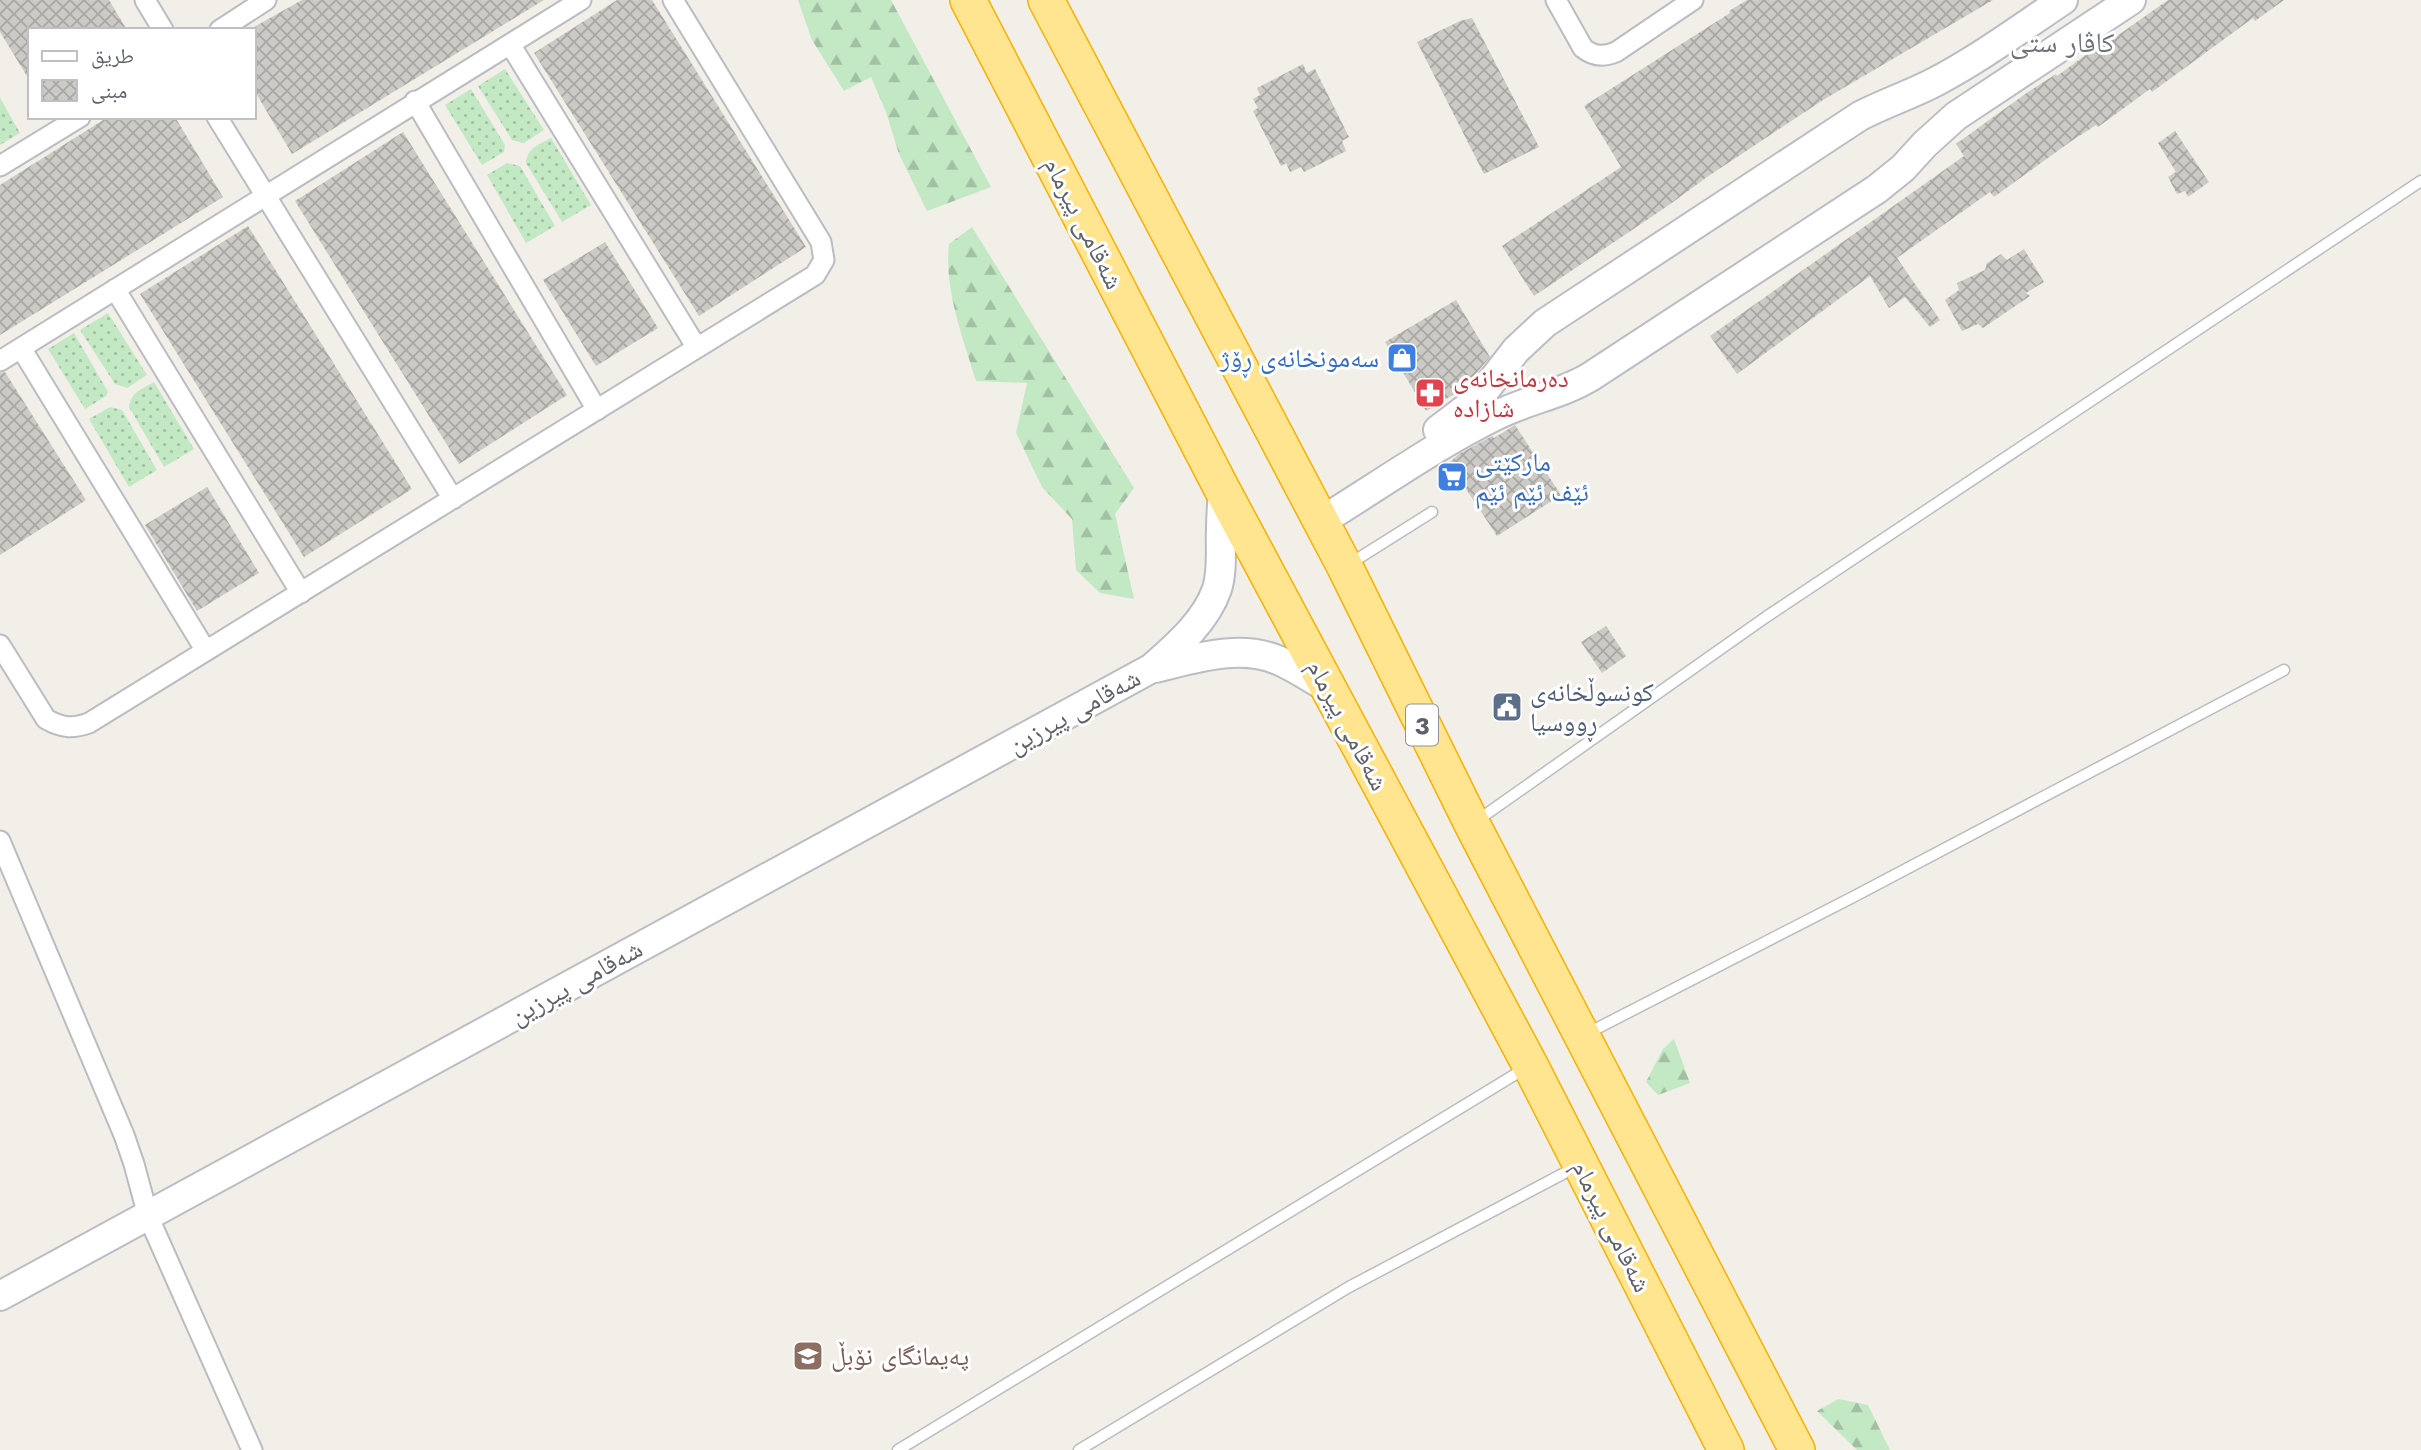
<svg xmlns="http://www.w3.org/2000/svg" width="2421" height="1450" viewBox="0 0 2421 1450" font-family="Jost,'Noto Naskh Arabic',sans-serif">
  <style>
    .grass { fill: url(#grass-dots) }
    .forest { fill: url(#forest-firs) }
    .building { fill: url(#building-cross-hatch) }
    .lines { fill: none; stroke-linecap: round; stroke-linejoin: round }
    .lane-casing { stroke: #b9bcc1; stroke-width: 13 }
    .street-casing { stroke: #b9bcc1; stroke-width: 23 }
    .secondary-casing { stroke: #babdc3; stroke-width: 32 }
    .highway-casing { stroke: #f8b000; stroke-width: 38 }
    .lane { stroke: #fff; stroke-width: 10 }
    .street { stroke: #fff; stroke-width: 19 }
    .secondary { stroke: #fff; stroke-width: 28 }
    .highway { stroke: #ffe590; stroke-width: 35 }
    .labels { text-anchor: middle; dominant-baseline: central; stroke-width: 6; stroke-linejoin: round; paint-order: stroke }
    .shield { fill: #fff; stroke: #8e9195; stroke-width: 2 }
    .shield-label { font-size: 24px; font-weight: bold; fill: #5e6268 }
    .street-label { font-size: 26px; fill: #5e6268; stroke: #fff }
    .shop-label { font-size: 26px; fill: #366cbe; stroke: #fff; text-anchor: end }
    .health-label { font-size: 26px; fill: #be3a42; stroke: #fff; text-anchor: start }
    .service-label { font-size: 26px; fill: #4e5e75; stroke: #fff; text-anchor: start }
    .education-label { font-size: 26px; fill: #785e54; stroke: #fff; text-anchor: start }
    .neighbourhood-label { font-size: 28px; fill: #6f747a; stroke: #fff }
  </style>
  <defs>
    <pattern id="grass-dots" width="8" height="8" patternUnits="userSpaceOnUse" patternTransform="scale(1.75)"><rect width="8" height="8" fill="#c3e9c4"/><path d="M2 2h.1M6 6h.1" fill="none" stroke="#a2c0a3" stroke-width="1.8" stroke-linecap="round"/></pattern>
    <pattern id="forest-firs" width="22" height="20" patternUnits="userSpaceOnUse" patternTransform="scale(1.75)"><rect width="22" height="20" fill="#c3e9c4"/><path d="M5 1l3.5 6h-7zM16 11l3.5 6h-7z" fill="#a2c0a3"/></pattern>
    <pattern id="building-cross-hatch" width="8" height="8" patternUnits="userSpaceOnUse" patternTransform="scale(1.75)"><rect width="8" height="8" fill="#cccac4"/><path d="M0 0l8 8M0 8l8-8" fill="none" stroke="#a9a7a3"/></pattern>
  </defs>
  <rect width="100%" height="100%" fill="#f1efe7"/>
  <path class="grass" d="M505,69l39,61 -20,13 -12,-3 -34,-54z
    M471,89l34,56 -1,7 -22,13 -37,-60z
    M0,98l20,35 -20,12z
    M551,138l40,67 -29,17 -36,-59c1,-15 14,-19 25,-25z
    M507,163l13,3 35,60 -29,17 -39,-68z
    M108,313l39,62 -20,13 -12,-4 -35,-54z
    M74,333l34,59 -2,4 -21,13 -37,-60z
    M154,382l40,67 -30,18 -35,-60c2,-15 13,-18 25,-25z
    M110,407l12,3 35,60 -28,17 -40,-68z"/>
  <path class="forest" d="M798,0h93l100,187 -64,24 -28,-57 -13,-42 -15,-35 -27,14 -32,-51z
    M972,227l162,261 -19,26 19,85 -34,-6 -24,-23 -4,-51 -30,-32 -26,-54 11,-50 -51,-2c-13,-44 -32,-90 -27,-137z
    M1674,1039l16,44 -32,12 -12,-13 17,-33z
    M1838,1399l30,6 22,45h-33l-40,-39z"/>
  <path class="building" d="M0,0h109l18,30h-97v51l-30,-49z
    M302,0h242l-252,154 -38,-64v-63z
    M617,0h35l154,247 -107,69 -165,-263z
    M1747,0h246l-170,100 -116,77 -38,28 -135,91 -32,-50 119,-79 -37,-61 146,-93 -1,-2z
    M2168,0h116l-29,21 -2,-3 -101,74 -2,-3 -52,38 -2,-2 -26,17 -76,55 -4,-5 -93,66 43,62 -10,7 -25,-30 -16,11 -19,-32 -133,98 -27,-38 254,-180 -8,-12 72,-52 28,-18 1,2 52,-38 1,3z
    M1472,18l67,129 -55,27 -67,-132 43,-21z
    M1303,64l4,9 8,-4 34,68 -7,4 4,10 -42,21 -3,-5 -11,5 -4,-9 -5,3 -28,-55 5,-3 -5,-9 7,-4 -3,-7z
    M108,117h67l48,80 -223,138v-150z
    M2175,131l34,51 -21,15 -3,-6 -8,3 -9,-17 8,-5 -18,-29z
    M403,132l164,263 -108,69 -164,-263z
    M248,226l164,263 -108,68 -164,-263z
    M605,242l53,86 -62,38 -53,-86z
    M2024,249l20,33 -18,11 4,3 -47,32 -5,-4 -16,7 -17,-31 14,-10 -2,-7 28,-13 2,-7 14,-9 6,6z
    M1456,300l34,57 -26,31 -38,23 -41,-69z
    M5,372l81,128 -86,55v-182z
    M1515,425l46,70 -64,41 -48,-73 10,-9 33,-18 2,2z
    M207,487l52,86 -62,38 -52,-86z
    M1606,626l20,30 -24,17 -21,-31z"/>
  <g class="lines">
    <g class="lane-casing">
      <path id="lane" d="M1351,563l81,-51
        M1478,820l288,-203 655,-436
        M1588,1033l265,-136 431,-227
        M898,1450l626,-381
        M1079,1450l270,-163 225,-119"/>
    </g>
    <g class="street-casing">
      <path id="street" d="M145,0l18,30
        M1556,0l27,48c11,9 21,9 33,4l77,-52
        M220,30l46,-30
        M510,44l187,304
        M415,101l182,309
        M217,117l236,382
        M0,166l80,-49
        M115,289l186,304
        M21,348l185,303
        M0,361l581,-361
        M0,645l46,74c16,9 26,10 43,4l726,-448 9,-15 -3,-18 -148,-242
        M0,841l124,294 10,29 14,52 104,234"/>
    </g>
    <g class="secondary-casing">
      <path id="secondary" d="M1438,430l29,-22 15,-14 34,-44 29,-27 315,-207c25,-13 50,-21 75,-34 44,-23 86,-54 128,-82
        M1320,522c57,-35 116,-77 175,-106 31,-16 65,-21 95,-39l287,-188 26,-21 22,-24 31,-28 175,-116
        M1155,668c39,-9 85,-25 125,-7 16,7 32,18 48,27
        M0,1296l1152,-628c25,-22 54,-47 65,-79 6,-19 3,-40 4,-60 0,-12 1,-25 2,-38"/>
    </g>
    <g class="highway-casing">
      <path id="highway" d="M968,0l255,491 307,574 196,385
        M1046,0l299,567 127,257 325,626"/>
    </g>
    <use href="#lane" class="lane"/>
    <use href="#street" class="street"/>
    <use href="#secondary" class="secondary"/>
    <use href="#highway" class="highway"/>
  </g>
  <defs>
    <g id="shop-square" transform="scale(1.575)"><rect x="-9" y="-9" width="18" height="18" rx="4" fill="#3f7fe0" stroke="#fff"/><path d="M-5-2.5h2.3a2.7 3.5 0 0 1 5.4 0H5L5.5 6h-11ZM-1.5-2.5h3a1.5 2.3 0 0 0-3 0Z" fill="#fff"/></g>
    <g id="pharmacy-square" transform="scale(1.575)"><rect x="-9" y="-9" width="18" height="18" rx="4" fill="#e0444e" stroke="#fff"/><path d="M-2-6h4v4h4v4h-4v4h-4v-4h-4v-4h4Z" fill="#fff"/></g>
    <g id="supermarket-square" transform="scale(1.575)"><rect x="-9" y="-9" width="18" height="18" rx="4" fill="#3f7fe0" stroke="#fff"/><path d="M-6-5.5h2.5l.6 2H6L4.5 2H-2.5L-4.4-4H-6ZM-1.5 3.2a1.3 1.3 0 1 0 .1 0ZM3 3.2a1.3 1.3 0 1 0 .1 0Z" fill="#fff"/></g>
    <g id="civic-square" transform="scale(1.575)"><rect x="-9" y="-9" width="18" height="18" rx="4" fill="#5c6f8a" stroke="#fff"/><path d="M-.6-6.5H3V-4.5H.6V-3L4-1V1h2V6H-6V1h2V-1L-.6-3ZM-1.2 2.5V6h2.4V2.5Z" fill="#fff"/></g>
    <g id="school-square" transform="scale(1.575)"><rect x="-9" y="-9" width="18" height="18" rx="4" fill="#8d6e63" stroke="#fff"/><path d="M0-5L7-2L0 1L-7-2ZM-4 1L0 2.5L4 1V4Q0 6-4 4Z" fill="#fff"/></g>
  </defs>
  <g fill-rule="evenodd">
    <use href="#shop-square" x="1402" y="358"/>
    <use href="#pharmacy-square" x="1430" y="393"/>
    <use href="#supermarket-square" x="1452" y="477"/>
    <use href="#civic-square" x="1507" y="707"/>
    <use href="#school-square" x="808" y="1356"/>
  </g>
  <g class="labels">
    <rect class="shield" x="1406" y="704.5" width="32" height="41" rx="5"/>
    <g class="shield-label">
      <text x="1422" y="725">3</text>
    </g>
    <g class="street-label">
      <text transform="translate(1084 223) rotate(63)">شەقامی پیرمام</text>
      <text transform="translate(1074 711) rotate(-29)">شەقامی پیرزین</text>
      <text transform="translate(1348 725) rotate(62)">شەقامی پیرمام</text>
      <text transform="translate(576 982) rotate(-29)">شەقامی پیرزین</text>
      <text transform="translate(1612 1226) rotate(63)">شەقامی پیرمام</text>
    </g>
    <g class="shop-label">
      <text x="1379" y="358">سەمونخانەی ڕۆژ</text>
      <text x="1475" y="462" text-anchor="start">مارکێتی<tspan x="1475" dy="30">ئێف ئێم ئێم</tspan></text>
    </g>
    <g class="health-label">
      <text x="1453" y="378">دەرمانخانەی<tspan x="1453" dy="30">شازادە</tspan></text>
    </g>
    <g class="service-label">
      <text x="1530" y="692">کونسوڵخانەی<tspan x="1530" dy="30">ڕووسیا</tspan></text>
    </g>
    <g class="education-label">
      <text x="831" y="1356">پەیمانگای نۆبڵ</text>
    </g>
    <g class="neighbourhood-label">
      <text x="2062" y="42">کاڤار ستی</text>
    </g>
  </g>
  <rect x="28" y="28" width="228" height="91" fill="#ffffff" stroke="#bfc0c3" stroke-width="2"/>
  <rect x="42" y="51" width="35" height="10" fill="#ffffff" stroke="#bfc0c3" stroke-width="2"/>
  <text x="91" y="63" font-size="21" fill="#5e6268">طريق</text>
  <rect x="42" y="80" width="35" height="21" fill="url(#building-cross-hatch)" stroke="#bfc0c3" stroke-width="2"/>
  <text x="91" y="98" font-size="21" fill="#5e6268">مبنى</text>
</svg>
